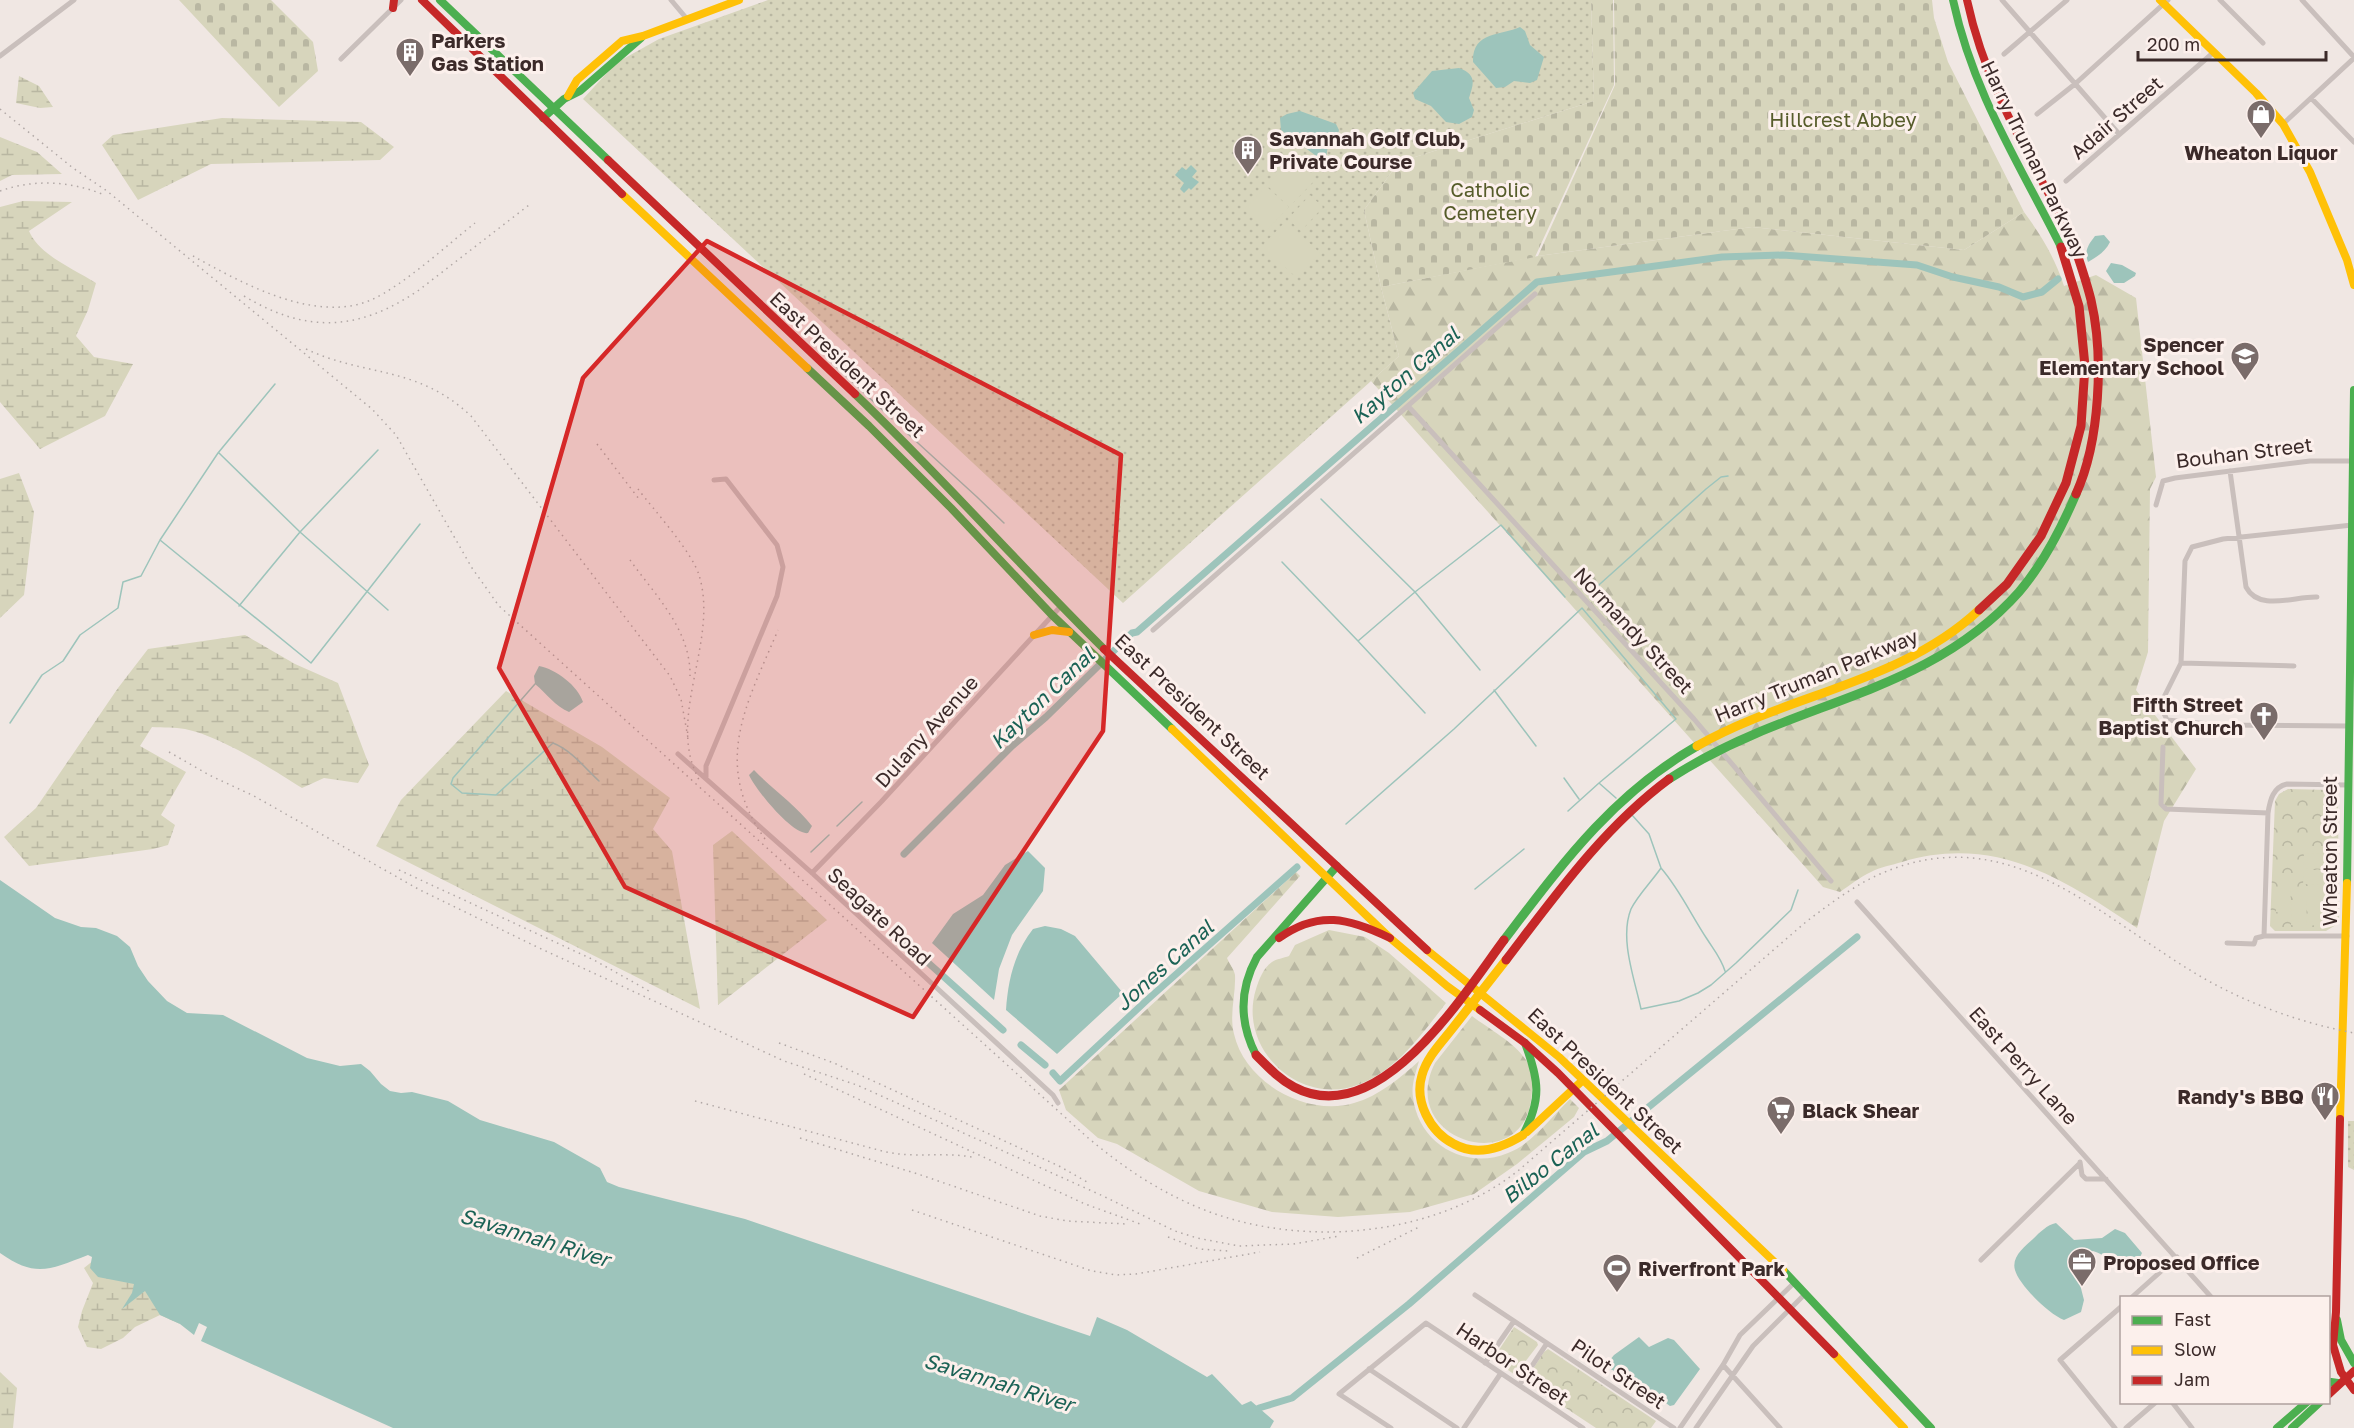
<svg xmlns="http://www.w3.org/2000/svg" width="2354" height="1428" viewBox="0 0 2354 1428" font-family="'Golos Text',sans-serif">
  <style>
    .grass { fill: url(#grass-dots) }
    .forest { fill: url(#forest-firs) }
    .wetland { fill: url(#wetland-marsh) }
    .cemetery { fill: url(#cemetery-stones) }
    .park { fill: url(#park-crowns) }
    .pitch { fill: #d7d5bc }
    .water { fill: #9dc4bb }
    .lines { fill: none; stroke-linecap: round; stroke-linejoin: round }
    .stream { stroke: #9dc4bb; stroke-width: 1.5 }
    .canal { stroke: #9dc4bb; stroke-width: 7 }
    .street { stroke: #c9bfbc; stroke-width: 5 }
    .fast { stroke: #4caf50; stroke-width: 8 }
    .slow { stroke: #ffc107; stroke-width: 8 }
    .jam { stroke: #c62828; stroke-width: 8 }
    .rail { stroke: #b1a8a6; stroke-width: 1.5; stroke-dasharray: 1.5 4.5; stroke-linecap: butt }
    .fast-bridge { stroke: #4caf50; stroke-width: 9 }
    .slow-bridge { stroke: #ffc107; stroke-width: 9 }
    .jam-bridge { stroke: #c62828; stroke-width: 9 }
    .marked { fill: #d62828; fill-opacity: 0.2; stroke: #d62828; stroke-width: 4.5; stroke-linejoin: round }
    .labels { text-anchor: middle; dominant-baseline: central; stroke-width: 6; stroke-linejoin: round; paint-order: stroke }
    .poi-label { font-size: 20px; font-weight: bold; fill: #3b2a29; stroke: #fcf0ec; text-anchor: start }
    .street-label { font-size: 20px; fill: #3b2a29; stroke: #fcf0ec }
    .park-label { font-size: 20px; fill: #565c2a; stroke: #fcf0ec }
    .water-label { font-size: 21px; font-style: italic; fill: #1a6255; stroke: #fcf0ec }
  </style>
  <defs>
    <pattern id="grass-dots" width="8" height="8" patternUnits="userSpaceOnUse" patternTransform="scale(1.5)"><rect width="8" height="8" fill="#d7d5bc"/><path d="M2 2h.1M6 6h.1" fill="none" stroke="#b9b7a2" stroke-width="1.8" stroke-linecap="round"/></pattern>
    <pattern id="forest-firs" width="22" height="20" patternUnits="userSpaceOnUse" patternTransform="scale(1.5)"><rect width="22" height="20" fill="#d7d5bc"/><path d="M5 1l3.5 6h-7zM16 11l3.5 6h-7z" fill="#b9b7a2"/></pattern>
    <pattern id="wetland-marsh" width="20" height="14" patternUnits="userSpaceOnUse" patternTransform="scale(1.5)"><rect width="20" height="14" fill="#d7d5bc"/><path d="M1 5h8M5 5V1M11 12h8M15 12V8" fill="none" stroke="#b9b7a2"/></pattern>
    <pattern id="cemetery-stones" width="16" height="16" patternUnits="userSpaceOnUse" patternTransform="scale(1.5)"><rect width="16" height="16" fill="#d7d5bc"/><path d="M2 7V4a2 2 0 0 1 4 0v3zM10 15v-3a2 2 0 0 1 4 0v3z" fill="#b9b7a2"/></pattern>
    <pattern id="park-crowns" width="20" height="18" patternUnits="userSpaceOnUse" patternTransform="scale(1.5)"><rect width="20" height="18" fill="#d7d5bc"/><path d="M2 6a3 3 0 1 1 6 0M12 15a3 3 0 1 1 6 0" fill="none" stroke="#b9b7a2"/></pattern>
  </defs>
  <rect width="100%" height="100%" fill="#f0e7e3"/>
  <path class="grass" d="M768,0h823l3,101 -195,61 -35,48 17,77 18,69 -276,247 -540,-504 33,-36 43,-24z
    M2348,1121h6v49l-6,-3z"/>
  <path class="forest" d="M2024,212c17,23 31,46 40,74l32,-11 40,23 20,179 -6,12 -2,163 -12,38 60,79 -32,52 -27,107c-74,-50 -143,-94 -235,-66 -10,3 -22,5 -31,10 -11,5 -21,13 -31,20l-17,-5 -452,-506 28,-25 -18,-69 157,-31 214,-29 212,23z
    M1296,872l4,4 -73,82c2,5 7,11 8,17 1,20 -6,39 -1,59 11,49 73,83 120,69 25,-7 46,-25 65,-42 -3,11 -8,24 -6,36 5,46 52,74 95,56 24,-9 43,-36 62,-54l9,9 -5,9 -57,47 -43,30 -64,18 -72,5 -66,-5 -73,-21 -82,-47 -19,-6 -32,-28 -7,-20z
    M1329,930l36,7 24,16 57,50c-24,31 -48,66 -86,81 -59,24 -123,-34 -104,-95 3,-9 7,-21 16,-27 4,-3 12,-4 17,-6l6,-11z
    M1472,1016c17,13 42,26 54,44 8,12 7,26 5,40 -10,78 -135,40 -96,-37z"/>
  <path class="wetland" d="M19,76l20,10 14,21 -13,1 -24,-5z
    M222,118l139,4 33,25 -14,13 -169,4 -73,36 -36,-55 11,-10z
    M0,137l37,15 25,22 -50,1 -12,6z
    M23,201l49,1 -43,29c10,24 45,38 67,52l-8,27 -12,26 18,21 39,7 -28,52 -65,33 -40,-47v-195z
    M19,473l15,39 -10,83 -24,23v-139z
    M245,635l50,29 43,19 31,82 -11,18 -34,-5 -22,10c-30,-19 -82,-52 -117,-59 -10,-2 -22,-1 -33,-2l-12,19 46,26 -25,43 14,10 -7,20 -15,4 -124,17 -25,-29 32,-29 82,-120 30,-39z
    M506,691l96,56 68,51 -17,31 19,22 28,158 -324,-163 25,-46z
    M732,831l95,89 -109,85 -5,-160z
    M94,1260l38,6 48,58 -20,-9 -25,12 -12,11 -22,11 -14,-2 -9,-20 4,-16 11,-28 -9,-15z
    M0,1372l17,16 -4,40h-13z"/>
  <path class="cemetery" d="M179,0h92l42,42 5,29 -39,36z
    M1591,0h22l1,85 -79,172 -154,30 -17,-77 35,-48 195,-61z
    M1614,0h318l2,18 14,44 76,150 -60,38 -212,-23 -214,29 77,-171z"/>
  <path class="park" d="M2288,789l42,1 6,4 2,7 1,122 -13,8h-51l-5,-5 5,-125 4,-7z
    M1514,1327l23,15 1,3 -23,30 -22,-16z
    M1548,1349l108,72 -5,7h-55l-71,-47 19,-29z"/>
  <path class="pitch" d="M1292,159l23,21 -23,24 -23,-21z
    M1266,186l23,21 -23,24 -22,-21z
    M1310,195l13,12 -22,24 -13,-12z
    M1284,223h4l32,30 -23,25 -33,-30v-4z
    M2304,853l24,1 -1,15 -24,-1z
    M2304,870h24l-1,15 -24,-1z
    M2303,886h25l-1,14h-24z
    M2276,888h15l-1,24h-14z
    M2292,901h15l-1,24h-15z
    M2308,901h15l-1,25 -14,-1z"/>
  <path class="water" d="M1520,27l5,4 5,14 14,12 -7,23 -7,3 -16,-2 -9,6 -9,1 -23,-26c-1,-31 28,-26 47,-35z
    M1459,68c19,7 14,17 10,30l5,12 -2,7 -13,7 -13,-2 -15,-16 -16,-7 -2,-6 19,-22z
    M1300,111l36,13 3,6 -1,4 -10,12 -2,11 -7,1 -38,-28 -1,-12 7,-4z
    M1191,165l6,6 -5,6 7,5 -8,8 -2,-2 -5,5 -4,-4 4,-6 -9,-8 7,-8 4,3z
    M2104,235l6,7c-5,10 -12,14 -22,20 -4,-11 0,-17 7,-26z
    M2111,263l11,2 14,8 -1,3 -11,7h-10l-8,-12z
    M539,666c17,3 39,20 44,36l-14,10c-14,-6 -22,-18 -34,-28l-1,-8z
    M754,770c19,20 42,35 58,56l-4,7c-15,3 -53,-44 -59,-58z
    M1028,851l17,17 -2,23 -31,44 -13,34 -5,31 -62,-57 21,-29 30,-19 22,-30z
    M0,880l55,38 26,9 15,1 21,8 13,11 8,19 10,15 19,20 20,12 36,2 84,43 33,8 21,-2 9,7 11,13 9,7 11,2 11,-1 36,9 32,19 74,22 46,26 7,14 12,5 126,32 345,117 7,-19 30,13 80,47 5,-3 30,31 9,-4 23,20 -4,7h-877l-192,-87 6,-14 -8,-4 -5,12 -14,-11 -20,-9 -15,-24 -23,18 10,-16 2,-9 -36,-7 -8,-9 2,-11 -4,-2c-39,15 -52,23 -88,-2z
    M1045,926l16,3 14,7 48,57 -66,61 -51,-44c2,-29 8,-57 27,-81z
    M2056,1223l18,17 28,-2 13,-9 10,4 17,20 -5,11 -5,5c-13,-2 -26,-14 -39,-18l-13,6 -5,8 9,35 -3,12 -17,8c-15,-6 -45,-35 -49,-50 -4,-13 10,-24 18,-31 7,-7 14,-14 23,-16z
    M1639,1337l10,10 19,-9 6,2 26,29 -26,36 -4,1 -33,-23 -32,-17 9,-11z"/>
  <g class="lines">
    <path class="stream" d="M827,358l65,61
      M907,433l70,64 27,26
      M219,453l81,79 88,78
      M1321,499l94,93 -57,49 67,72
      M160,540l151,123 109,-139
      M1282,562l76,79
      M1591,592l115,-103 15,-12 7,-1
      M239,606l61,-74 78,-82
      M1480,670l-65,-78 86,-67 64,72
      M535,684l-82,94 -2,6 11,9 34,2 57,-52c18,7 32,25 46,38
      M1494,690l42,56
      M10,723l32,-48 21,-14 17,-26 38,-27 5,-26 18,-6 19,-36 58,-87 57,-69
      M1564,778l15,21
      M1568,811l31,-28
      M1632,815l17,19 12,34
      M1346,824l108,-95 128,-121 94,111 -77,64 17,15
      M837,826l25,-24
      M811,852l18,-17
      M1475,889l49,-40
      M1725,971c-4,-13 -11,-21 -18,-32 -16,-24 -27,-49 -46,-71 -9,13 -23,27 -30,41 -12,30 4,71 10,100l38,-8 19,-8 13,-8 25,-22 55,-53 7,-20"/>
    <path class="canal" d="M904,854l108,-108 34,-29 86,-84 5,-1 400,-350 185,-25 61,-2 134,10 36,12 46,10 24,10 19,-5 16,-13
      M894,932l109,98
      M1021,1045l24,20
      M1053,1073l7,8 87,-81 150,-133
      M1259,1408l33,-10 117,-94 175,-152 23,-11 250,-204"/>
    <path class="street" d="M671,0l16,19
      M2002,0l117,134
      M2220,0l43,43
      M2302,0l52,57
      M2004,54l63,-54
      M0,56l74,-56
      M341,59l60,-59
      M2311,98l43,44
      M2037,114l38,-30 93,-84
      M2283,124l71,-66
      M2066,181l148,-129
      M1408,406l286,313 137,162
      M2230,471l16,116c13,25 49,9 71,10
      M2156,505l7,-24 12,-3 135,-17h43
      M1153,630l382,-336
      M2181,663l113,3
      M2348,726l-129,-1 -52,-5 -5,-11 -1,-6 20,-40 4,-102 7,-14 31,-8 129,-14
      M2163,747l-2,57 5,5 102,4
      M678,754l134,119 241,222 5,8
      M706,777v-11l71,-170 6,-29 -6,-22 -51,-66 -12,1
      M812,873l69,-71 180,-196
      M1857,902l355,396
      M2264,936l4,-123c2,-13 5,-26 19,-29l60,1
      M2227,943l27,1 2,-6 8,-2h83
      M2080,1162l2,13 4,4h20
      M1981,1260l99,-97
      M1475,1295l199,133
      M2131,1298l46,-41
      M1485,1363l29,-42
      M1723,1365l57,63
      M1369,1369l88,59
      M1520,1384l27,-41
      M2172,1402l20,26
      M1391,1428l-52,-34 87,-71 157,105
      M1464,1428l37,-55
      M1680,1428l43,-63 17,-30 55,-53
      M1696,1428l57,-82 53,-53
      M2115,1428l-55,-68 62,-54
      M2126,1428l30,-26"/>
    <path class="fast" d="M440,0l168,160
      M1953,0c20,93 66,163 108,247
      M543,118l21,-19 16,-8 61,-53
      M807,368l62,58 82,82 101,107 120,114
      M855,394c86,82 164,171 249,255
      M2347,883l7,-493
      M1256,1055c-17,-33 -17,-65 1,-98l80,-91
      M1523,1135c19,-36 16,-55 2,-92
      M1783,1270l148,158
      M2337,1320l4,20 13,23
      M2328,1384l3,-2 7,1
      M2277,1428l30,-26
      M2292,1428l28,-26"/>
    <path class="slow" d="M2160,0l96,93 27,31 27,48 37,88 7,25
      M568,96l9,-16 45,-39 21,-5 96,-36
      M622,194l185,174
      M1034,635l18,-5 17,2
      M1172,729l218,209 57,48 33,24
      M1427,950l132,107 224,213
      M2340,1119l7,-236
      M1527,1132l56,-52
      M1834,1354l70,74"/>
    <path class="jam" d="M422,0l200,194
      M1967,0c19,89 64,158 105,238
      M393,8l1,-8
      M608,160l247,234
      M1104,649l323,301
      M1279,938c39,-28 70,-20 111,0
      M1480,1010l45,33 33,30 276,281
      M2340,1119l-4,193 -3,33 8,27 13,18
      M2328,1395l26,-24"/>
    <path class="rail" d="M0,109l73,59 34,23 265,218 24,26 76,133 27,38 588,531c31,26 62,48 99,65 101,48 244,39 333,-32l288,-249c23,-17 46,-35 73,-47 131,-57 220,45 325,105 46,26 97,44 149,54
      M0,191c34,-12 69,-10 102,3
      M193,256c49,27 122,68 178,44 33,-15 75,-54 104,-77
      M244,296c63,38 115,35 175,-6l110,-85
      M306,349c59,28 111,16 165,67l199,260 11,23 7,39
      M597,444l42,55
      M638,489c16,21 54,63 61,86 21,67 -36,146 2,208
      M630,560c25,35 61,70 60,116
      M169,752l40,23 45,21 166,94 115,56 249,115 73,24 246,111 72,35 22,7 42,8 54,-2 47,-8
      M765,839c-54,-76 -18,-135 13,-209
      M399,870l195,90 55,31
      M779,1043l55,20 225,103 28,16
      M804,1074l281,130 58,21
      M695,1101l191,51c29,6 57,0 86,5
      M800,1138l118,36 122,42 27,5 59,3
      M912,1210l180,61 24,4 20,-1 124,-22
      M1168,1237l31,12 29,2
      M1357,1258l64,-32"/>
    <path class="fast-bridge" d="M1669,779c28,-18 57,-33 88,-46 95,-40 190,-60 262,-141 25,-29 42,-63 57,-98
      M1504,940c58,-76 109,-146 193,-194"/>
    <path class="slow-bridge" d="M1697,746c91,-52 204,-63 282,-136
      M1506,960c-18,23 -36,46 -54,69 -11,14 -25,28 -30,46 -8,26 8,57 32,69 23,13 48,4 69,-9"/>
    <path class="jam-bridge" d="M2072,238c6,20 14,41 19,62 13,56 9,141 -15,194
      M1979,610l28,-26 34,-48 25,-53 15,-57 4,-60 -6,-60 -18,-59
      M1506,960c49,-64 97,-132 163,-181
      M1256,1055c12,12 23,24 38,32 85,45 169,-92 210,-147"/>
  </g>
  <path class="marked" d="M707,241l414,214 -18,276 -190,286 -288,-130 -126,-219 84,-290z"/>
  <defs>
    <g id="building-pin" transform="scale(1.5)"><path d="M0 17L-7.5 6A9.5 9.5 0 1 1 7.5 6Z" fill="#7a6c6a" stroke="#fcf0ec"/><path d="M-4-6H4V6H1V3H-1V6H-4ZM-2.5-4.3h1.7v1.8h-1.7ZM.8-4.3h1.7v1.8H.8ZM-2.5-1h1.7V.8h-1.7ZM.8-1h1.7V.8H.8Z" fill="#fff"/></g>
    <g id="shop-pin" transform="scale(1.5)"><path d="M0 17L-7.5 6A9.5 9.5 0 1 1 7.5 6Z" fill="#7a6c6a" stroke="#fcf0ec"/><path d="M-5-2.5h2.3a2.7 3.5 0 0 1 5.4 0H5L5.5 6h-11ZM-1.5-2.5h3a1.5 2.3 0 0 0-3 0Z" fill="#fff"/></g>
    <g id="school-pin" transform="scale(1.5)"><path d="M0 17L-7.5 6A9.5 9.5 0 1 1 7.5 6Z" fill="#7a6c6a" stroke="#fcf0ec"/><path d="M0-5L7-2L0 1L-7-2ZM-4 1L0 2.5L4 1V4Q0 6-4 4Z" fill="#fff"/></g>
    <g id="church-pin" transform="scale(1.5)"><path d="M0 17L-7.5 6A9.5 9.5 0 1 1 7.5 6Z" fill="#7a6c6a" stroke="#fcf0ec"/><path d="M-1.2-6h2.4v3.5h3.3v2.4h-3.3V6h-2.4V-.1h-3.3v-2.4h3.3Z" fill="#fff"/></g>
    <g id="restaurant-pin" transform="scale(1.5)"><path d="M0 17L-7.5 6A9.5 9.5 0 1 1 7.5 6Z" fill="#7a6c6a" stroke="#fcf0ec"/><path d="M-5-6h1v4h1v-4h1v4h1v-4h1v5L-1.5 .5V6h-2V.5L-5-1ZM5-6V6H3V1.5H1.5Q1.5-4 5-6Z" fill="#fff"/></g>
    <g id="supermarket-pin" transform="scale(1.5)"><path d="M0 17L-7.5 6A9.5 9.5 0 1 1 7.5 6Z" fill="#7a6c6a" stroke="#fcf0ec"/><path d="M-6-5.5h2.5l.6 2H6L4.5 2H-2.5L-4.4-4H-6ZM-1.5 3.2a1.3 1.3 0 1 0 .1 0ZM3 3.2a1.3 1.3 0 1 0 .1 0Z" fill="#fff"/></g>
    <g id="office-pin" transform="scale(1.5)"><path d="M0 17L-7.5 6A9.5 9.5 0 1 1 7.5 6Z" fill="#7a6c6a" stroke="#fcf0ec"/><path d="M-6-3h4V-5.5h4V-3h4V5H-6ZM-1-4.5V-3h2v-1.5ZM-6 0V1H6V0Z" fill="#fff"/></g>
    <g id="stadium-pin" transform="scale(1.5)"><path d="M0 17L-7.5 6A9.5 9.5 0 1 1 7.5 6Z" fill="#7a6c6a" stroke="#fcf0ec"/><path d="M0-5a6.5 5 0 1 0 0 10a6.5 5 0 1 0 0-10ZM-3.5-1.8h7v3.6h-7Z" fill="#fff"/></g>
  </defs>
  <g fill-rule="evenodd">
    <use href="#building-pin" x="410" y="52"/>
    <use href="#shop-pin" x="2261" y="114"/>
    <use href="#building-pin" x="1248" y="150"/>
    <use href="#school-pin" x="2245" y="356"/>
    <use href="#church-pin" x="2264" y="716"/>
    <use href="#restaurant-pin" x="2325" y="1096"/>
    <use href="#supermarket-pin" x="1781" y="1110"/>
    <use href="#office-pin" x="2082" y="1262"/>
    <use href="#stadium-pin" x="1617" y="1268"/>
  </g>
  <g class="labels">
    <g class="poi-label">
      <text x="431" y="40">Parkers<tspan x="431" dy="23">Gas Station</tspan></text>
      <text x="1269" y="138">Savannah Golf Club,<tspan x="1269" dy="23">Private Course</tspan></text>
      <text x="2261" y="152" text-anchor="middle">Wheaton Liquor</text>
      <text x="2224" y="344" text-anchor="end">Spencer<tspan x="2224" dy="23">Elementary School</tspan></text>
      <text x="2243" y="704" text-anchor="end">Fifth Street<tspan x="2243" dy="23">Baptist Church</tspan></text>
      <text x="2304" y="1096" text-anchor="end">Randy's BBQ</text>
      <text x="1802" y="1110">Black Shear</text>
      <text x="2103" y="1262">Proposed Office</text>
      <text x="1638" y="1268">Riverfront Park</text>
    </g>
    <g class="street-label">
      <text transform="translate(2116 117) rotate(-41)">Adair Street</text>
      <text transform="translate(2035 159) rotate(64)">Harry Truman Parkway</text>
      <text transform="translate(848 364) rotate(43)">East President Street</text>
      <text transform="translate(2244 452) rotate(-7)">Bouhan Street</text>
      <text transform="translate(1634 630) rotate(47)">Normandy Street</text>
      <text transform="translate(1816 675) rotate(-22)">Harry Truman Parkway</text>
      <text transform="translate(1193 706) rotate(43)">East President Street</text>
      <text transform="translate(926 731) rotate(-48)">Dulany Avenue</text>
      <text transform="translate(2329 851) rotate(-90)">Wheaton Street</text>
      <text transform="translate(880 916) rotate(43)">Seagate Road</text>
      <text transform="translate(2024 1065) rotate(48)">East Perry Lane</text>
      <text transform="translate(1606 1080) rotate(43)">East President Street</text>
      <text transform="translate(1513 1363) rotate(34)">Harbor Street</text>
      <text transform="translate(1619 1373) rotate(34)">Pilot Street</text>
    </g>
    <g class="park-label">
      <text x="1843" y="119">Hillcrest Abbey</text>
      <text x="1490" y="189">Catholic<tspan x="1490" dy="23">Cemetery</tspan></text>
    </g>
    <g class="water-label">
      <text transform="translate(1405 375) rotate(-41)">Kayton Canal</text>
      <text transform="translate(1042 698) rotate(-44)">Kayton Canal</text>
      <text transform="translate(1164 965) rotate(-42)">Jones Canal</text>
      <text transform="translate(1550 1163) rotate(-38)">Bilbo Canal</text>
      <text transform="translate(535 1237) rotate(17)">Savannah River</text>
      <text transform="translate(999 1382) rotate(17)">Savannah River</text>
    </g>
  </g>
  <rect x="2120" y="1296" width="210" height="108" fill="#fcf0ec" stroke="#afa19e" stroke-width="1.5"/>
  <rect x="2132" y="1316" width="30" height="9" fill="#4caf50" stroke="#afa19e" stroke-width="1.5"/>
  <text x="2174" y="1326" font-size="18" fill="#3b2a29">Fast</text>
  <rect x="2132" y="1346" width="30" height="9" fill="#ffc107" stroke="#afa19e" stroke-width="1.5"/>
  <text x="2174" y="1356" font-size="18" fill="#3b2a29">Slow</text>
  <rect x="2132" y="1376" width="30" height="9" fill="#c62828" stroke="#afa19e" stroke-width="1.5"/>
  <text x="2174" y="1386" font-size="18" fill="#3b2a29">Jam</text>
  <path d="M2138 51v9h188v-9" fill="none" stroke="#3b2a29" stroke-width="3"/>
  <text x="2147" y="51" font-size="18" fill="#3b2a29" stroke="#fcf0ec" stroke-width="4.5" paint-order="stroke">200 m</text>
</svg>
